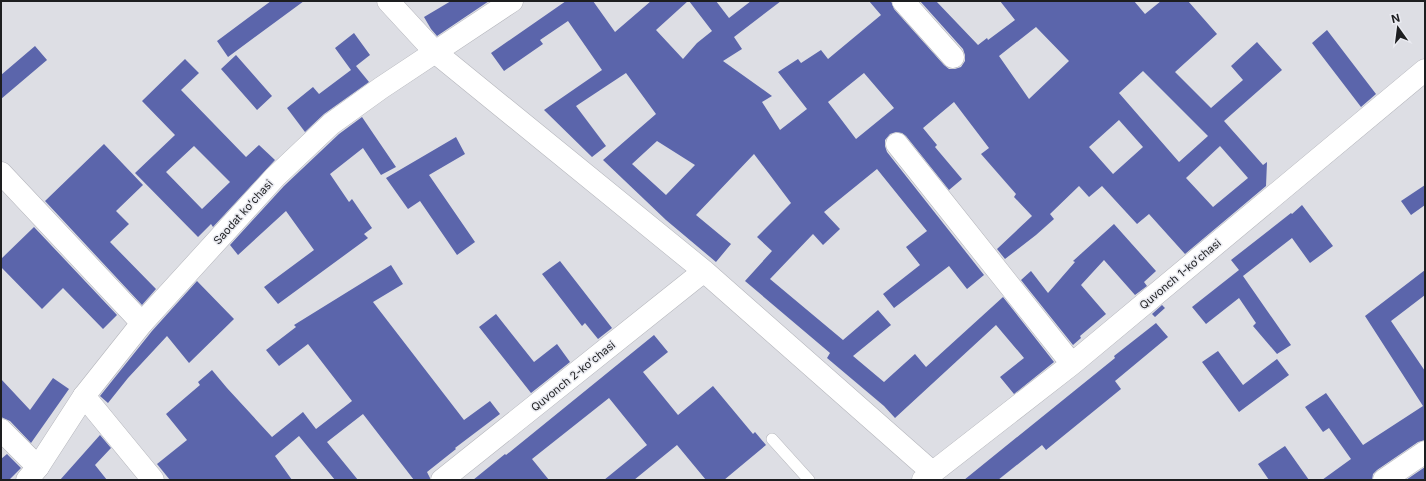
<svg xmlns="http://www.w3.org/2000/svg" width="1426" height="481" viewBox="0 0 1426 481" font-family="Inter,sans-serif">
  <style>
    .building { fill: #5b65ab; fill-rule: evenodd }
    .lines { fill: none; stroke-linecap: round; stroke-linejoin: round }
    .service-casing { stroke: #b5b6bc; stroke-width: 12 }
    .minor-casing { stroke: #b5b6bc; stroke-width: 23 }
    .tertiary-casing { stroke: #b5b6bc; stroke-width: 23 }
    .service { stroke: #fff; stroke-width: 11 }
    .minor { stroke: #fff; stroke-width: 22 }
    .tertiary { stroke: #fff; stroke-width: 22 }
    .labels { text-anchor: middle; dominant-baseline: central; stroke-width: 3; stroke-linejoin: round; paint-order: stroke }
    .street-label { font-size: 11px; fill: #1d1e20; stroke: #eaebf1 }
  </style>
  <rect width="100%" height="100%" fill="#dddee4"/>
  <path class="building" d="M271,1h33l-76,56 -11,-16z
    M451,1h38l-52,35 -6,-7 -7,-12z
    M566,1h27l22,31 36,-31h37l-32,29 27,29 14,-16 15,-12 -23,-30h27l13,17 22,-17h30l-47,36 8,12 -19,12 49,35 -10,6 18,28 27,-21 -29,-37 20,-13 3,4 20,-13 7,9 53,-44 -12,-14h22l3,8 50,56 5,4h6l6,-2 4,-6v-6l-2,-6 -43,-48h16l42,44 9,-7 1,2 27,-20 -15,-19h134l11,13 16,-13h27l29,33 -42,38 36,36 32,-28 -12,-14 26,-24 25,28 -58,51 39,44 4,-3 -1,24 -81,68 -36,-40 -12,10 -35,-38 -13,11 -10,-11 -29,28 4,5 -18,16 -31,24 -8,-10 35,-33 -18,-19 2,-3 -35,-40 8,-6 -35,-46 -31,26 14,17 -2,2 27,32 -13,11 -43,-54 -4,-3 -6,-1 -6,2 -5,6v6l2,6 97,123 -17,14 -18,-23 -55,42 -11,-14 37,-29 -14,-18 21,-16 -50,-62 -53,43 16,17 -17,16 -10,-11 -43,45 73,61 35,-30 13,15 -38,31 31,26 31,-28 11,13 77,-70 51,65 -40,32 -14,-17 24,-19 -28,-33 -101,93 -11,-12 -57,-48 3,-5 -85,-72 27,-30 -15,-14 34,-34 -37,-49 -58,61 35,29 -15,18 -50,-42 -63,-60 53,-46 -30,-41 -50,33 30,40 -14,11 -48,-47 58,-40 -34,-49 -28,19 3,4 -39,27 -13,-18zM1036,27l33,34 -40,38 -30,-43zM1143,71l65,65 -29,26 -60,-69zM864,73l30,35 -38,31 -28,-37zM1119,120l24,27 -30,27 -24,-27zM657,141l38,24 -29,30 -34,-31zM1220,146l28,32 -35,29 -27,-29z
    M1327,30l49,64 -15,13 -49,-64z
    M354,33l16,22 -14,11 13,16 -45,32 -19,18 -18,-24 26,-21 6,7 32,-24 -16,-22z
    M35,46l12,14 -46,39v-24z
    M236,55l36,41 -15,14 -36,-41z
    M185,59l14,14 -18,17 65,67 13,-12 16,15 -62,67 -2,-3 -13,13 -63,-64 40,-38 -33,-34zM194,146l36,36 -28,27 -36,-37z
    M362,117l34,50 -15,8 -18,-27 -33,26 19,28 3,-3 20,29 -8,6 4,4 -90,66 -14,-17 50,-37 -28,-39 -48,44 -8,-10 54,-59 55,-52z
    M456,137l9,17 -36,21 46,67 -18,13 -37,-54 -12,8 -22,-31z
    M104,144l39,41 -27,26 13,13 -19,18 46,47 -14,16 -97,-104z
    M1425,185v20l-14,10 -10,-14z
    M1302,205l31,41 -23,17 -18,-25 -49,38 48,69 -14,9 -24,-28 3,-3 -17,-25 -33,26 -14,-17 47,-37 -8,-10 60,-47 1,1z
    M1114,224l42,47 -12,11 3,4 -12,9 -31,-35 -23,25 25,29 -26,22 1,2 -8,7 -52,-65 10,-9 17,22 27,-31 -2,-1z
    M34,227l83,88 -14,14 -40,-41 -21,21 -41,-42v-8z
    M560,261l52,67 -14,11 -13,-16 -3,3 -40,-52z
    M391,265l12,19 -30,18 91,118 26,-19 10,13 -45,34 1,1 -29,23 3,6v2h-16l-51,-66 -36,28 31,38h-23l-36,-44 -24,20 17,24h-122l-13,-16 30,-24 -21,-26 34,-29 -2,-3 14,-12 15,18 45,49 31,-25 13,17 36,-28 -44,-57 -29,22 -13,-16 30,-23 -2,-2z
    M1425,270v25l-34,26 34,50v69l-7,2 -41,28 -4,4 -1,6h-50l29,-21 -22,-31 -6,4 -18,-25 21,-14 37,52 60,-39 -58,-90z
    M197,281l37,38 -45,44 -22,-27 -39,42 -20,25 -8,-7 52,-65z
    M1162,305l3,3 -10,9 -3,-3z
    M496,314l38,48 23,-18 13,18 -39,31 -52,-66z
    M1156,323l12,14 -53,44 6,8 -75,61 -4,-5 -44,35h-34l151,-122 -1,-2z
    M654,335l14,17 -25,20 35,43 35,-29 40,48 2,-2 11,13 -42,35h-18l-29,-35 -43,35h-30l43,-35 -38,-47 -77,61 17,21h-76l32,-26 1,1z
    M1218,351l25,34 34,-26 12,16 -50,37 -37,-50z
    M53,378l16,11 -38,54 -21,-22 -9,-4v-38l29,31z
    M100,435l11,13 -16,17 12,15h-47z
    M1285,446l24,34h-40l-11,-16z
    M7,454l14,14 -12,12h-8v-21z
    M1425,467v13h-19z"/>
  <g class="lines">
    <g class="service-casing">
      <path id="service" d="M772,439l37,41"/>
    </g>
    <g class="minor-casing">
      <path id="minor" d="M388,1l47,51 269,219 228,201
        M903,1l50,56
        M897,144l175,220
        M1,173l141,150
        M84,396l69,84
        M1,430l37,37
        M442,480l262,-209
        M923,480l149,-116 353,-294
        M1384,480l41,-28"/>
    </g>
    <g class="tertiary-casing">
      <path id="tertiary" d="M27,480l11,-13 46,-71 58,-73 133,-146 56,-53 50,-36 131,-87"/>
    </g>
    <use href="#service" class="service"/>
    <use href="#minor" class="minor"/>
    <use href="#tertiary" class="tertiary"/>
  </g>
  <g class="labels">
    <g class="street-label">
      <text transform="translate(243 212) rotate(-48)">Saodat koʻchasi</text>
      <text transform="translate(1180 274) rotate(-40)">Quvonch 1-koʻchasi</text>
      <text transform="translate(573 376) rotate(-39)">Quvonch 2-koʻchasi</text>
    </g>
  </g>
  <rect width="1426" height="481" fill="none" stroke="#1d1e20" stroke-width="4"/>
  <g transform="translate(1398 28) rotate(346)" stroke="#eaebf1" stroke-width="3" paint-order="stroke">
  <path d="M0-3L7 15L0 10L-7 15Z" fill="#1d1e20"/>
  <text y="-6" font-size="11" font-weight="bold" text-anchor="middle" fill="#1d1e20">N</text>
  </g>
</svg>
